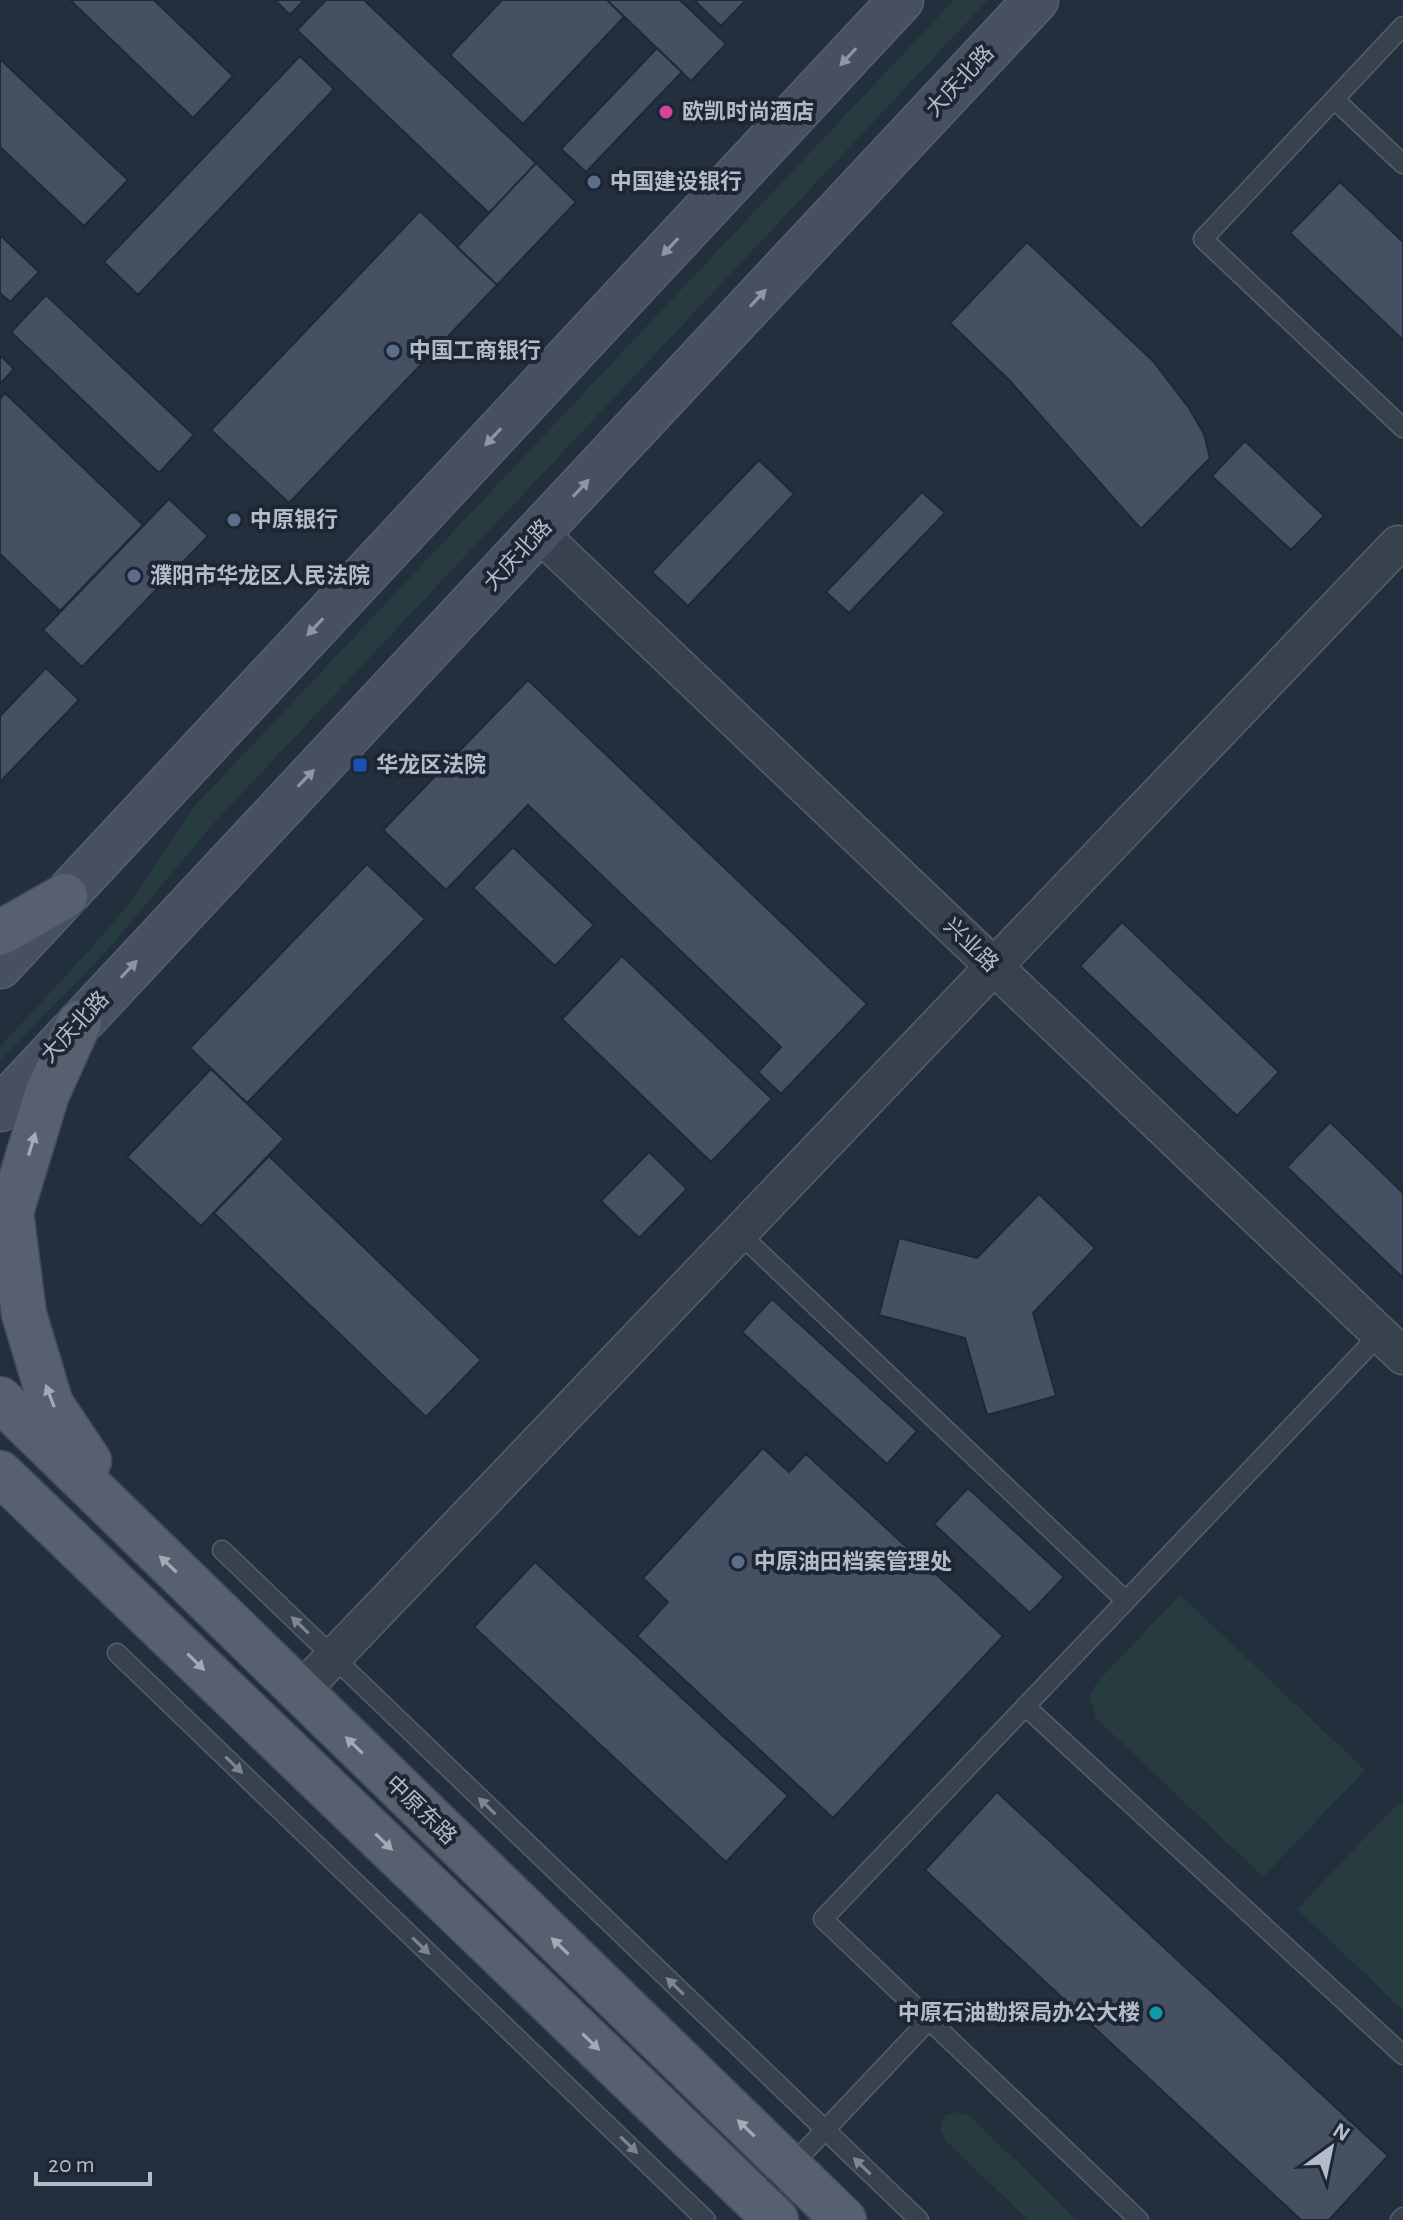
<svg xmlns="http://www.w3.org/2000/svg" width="1403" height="2220" viewBox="0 0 1403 2220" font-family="'Alegreya Sans','Noto Sans SC',sans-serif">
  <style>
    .green { fill: #263c3f }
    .building { fill: #455162; stroke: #1f2835; stroke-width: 2 }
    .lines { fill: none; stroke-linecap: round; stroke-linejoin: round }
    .lane-casing { stroke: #565f6c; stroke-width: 21 }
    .street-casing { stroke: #565f6c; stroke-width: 39 }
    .secondary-casing { stroke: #565f6c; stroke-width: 47 }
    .primary-casing { stroke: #414a57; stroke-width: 47 }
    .lane { stroke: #38414e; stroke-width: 18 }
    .street { stroke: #38414e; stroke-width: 36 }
    .secondary { stroke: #465061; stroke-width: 44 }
    .primary { stroke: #56606e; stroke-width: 44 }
    .oneway { fill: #8e96a5 }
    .oneway2 { fill: #a1aab7 }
    .oneway3 { fill: #7c8592 }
    .hotel-dot { fill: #d1479c; stroke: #1d2633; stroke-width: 3 }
    .service-dot { fill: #5c6f8a; stroke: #1d2633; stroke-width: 3 }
    .transit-dot { fill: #1a4fb4; stroke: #1d2633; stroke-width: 3 }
    .culture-dot { fill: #0f9aa8; stroke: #1d2633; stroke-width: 3 }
    .labels { text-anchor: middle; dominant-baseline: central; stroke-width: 8; stroke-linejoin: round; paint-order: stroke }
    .street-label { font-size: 22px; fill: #b4bcc9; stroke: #1d2633 }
    .poi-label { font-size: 22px; font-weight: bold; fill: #b4bcc9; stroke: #1d2633; text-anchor: start }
  </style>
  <rect width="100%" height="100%" fill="#242f3e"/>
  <path class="green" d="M954,0h34l-774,823 -103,123 -111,115v-14l93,-101 35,-41 64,-96z
    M1180,1595l185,175 -102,107 -167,-159 -7,-23 9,-14z
    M1399,1802l4,4v204l-106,-101z
    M956,2112l14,4 102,99 2,5h-46l-82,-79 -6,-13 4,-12z"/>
  <path class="building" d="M70,0h84l79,76 -40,42z
    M275,0h29l-14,15z
    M326,0h38l172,163 -47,50 -192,-183z
    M502,0h105l17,17 -101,107 -73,-69z
    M607,0h73l46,44 -35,37z
    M694,0h52l-25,26z
    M657,48l25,24 -96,100 -25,-23z
    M300,56l34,33 -196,206 -34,-33z
    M0,59l128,121 -44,46 -84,-79z
    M536,163l40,39 -79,83 -40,-38z
    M1340,182l63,60v98l-113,-107z
    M420,211l77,74 -208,218 -78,-73z
    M0,235l39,37 -29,30 -10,-9z
    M1027,242l126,119 36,47 15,26 6,24 -69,71 -130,-147 -61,-59z
    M46,295l148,140 -35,38 -148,-141z
    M0,355l14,14 -14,15z
    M5,393l138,132 -83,86 -60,-57v-155z
    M1245,441l79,75 -33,34 -79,-74z
    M759,460l35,34 -106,112 -36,-34z
    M922,492l23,21 -96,100 -23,-21z
    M169,499l39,37 -126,131 -39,-37z
    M46,668l33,32 -79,82v-66z
    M528,680l339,324 -86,90 -23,-22 23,-25 -253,-242 -82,85 -63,-60z
    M513,847l81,78 -39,41 -82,-78z
    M367,864l58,55 -178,184 -57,-55z
    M1122,922l157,150 -42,44 -157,-150z
    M622,956l150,143 -61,63 -149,-143z
    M211,1069l73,70 -83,87 -74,-69z
    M1330,1122l73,71v85l-116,-111z
    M649,1152l38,37 -48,49 -38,-37z
    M269,1156l212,204 -55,57 -212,-204z
    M1039,1194l56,54 -62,65 23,83 -69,19 -22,-77 -86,-23 20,-77 78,20z
    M772,1299l145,132 -30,33 -145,-132z
    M763,1448l26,24 17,-18 197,182 -170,182 -196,-182 31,-34 -25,-24z
    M968,1488l96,89 -34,36 -96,-89z
    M535,1562l253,234 -62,66 -252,-235z
    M997,1792l391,364 -59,64h-28l-376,-350z"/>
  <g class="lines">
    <g class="lane-casing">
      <path id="lane" d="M1403,26l-200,213 200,189
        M1334,99l69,65
        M739,1233l387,368
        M222,1550l697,670
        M117,1653l589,567
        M1025,1706l378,349
        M757,2202l172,-182
        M1139,2220l-316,-301 557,-585
        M1400,2220l3,-3"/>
    </g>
    <g class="street-casing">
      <path id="street" d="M539,533l864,823
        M300,1692l1098,-1148"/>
    </g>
    <g class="secondary-casing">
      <path id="secondary" d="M0,966l901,-966
        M0,1109c344,-371 691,-739 1036,-1109"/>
    </g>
    <g class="primary-casing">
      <path id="primary" d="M0,933l65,-37
        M79,1023l-32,71 -36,118 13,102 27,90 38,57
        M0,1399l844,821
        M0,1473l776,747"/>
    </g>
    <use href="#lane" class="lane"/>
    <use href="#street" class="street"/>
    <use href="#secondary" class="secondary"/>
    <use href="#primary" class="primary"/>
  </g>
  <defs><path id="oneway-solid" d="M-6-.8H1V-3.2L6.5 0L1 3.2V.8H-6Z" transform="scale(2)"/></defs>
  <g class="oneway">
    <use href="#oneway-solid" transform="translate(848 57) rotate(133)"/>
    <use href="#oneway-solid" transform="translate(670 247) rotate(133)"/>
    <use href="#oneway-solid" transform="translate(758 298) rotate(-47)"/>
    <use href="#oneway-solid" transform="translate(493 437) rotate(133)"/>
    <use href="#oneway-solid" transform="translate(581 488) rotate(-47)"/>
    <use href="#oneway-solid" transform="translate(315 627) rotate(133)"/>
    <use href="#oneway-solid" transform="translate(306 778) rotate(-46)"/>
    <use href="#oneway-solid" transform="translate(129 969) rotate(-47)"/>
  </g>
  <g class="oneway2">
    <use href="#oneway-solid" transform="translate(32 1144) rotate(-73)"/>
    <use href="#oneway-solid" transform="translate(50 1396) rotate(-111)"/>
    <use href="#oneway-solid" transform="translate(168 1564) rotate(-136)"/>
    <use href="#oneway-solid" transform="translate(196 1662) rotate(44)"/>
    <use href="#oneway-solid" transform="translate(354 1745) rotate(-136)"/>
    <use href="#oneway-solid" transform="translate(384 1842) rotate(44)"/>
    <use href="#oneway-solid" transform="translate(560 1946) rotate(-136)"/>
    <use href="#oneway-solid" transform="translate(591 2042) rotate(44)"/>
    <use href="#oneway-solid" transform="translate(746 2128) rotate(-136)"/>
  </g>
  <g class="oneway3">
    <use href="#oneway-solid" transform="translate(300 1625) rotate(-136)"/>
    <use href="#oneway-solid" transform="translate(234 1765) rotate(44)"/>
    <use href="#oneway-solid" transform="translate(487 1806) rotate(-136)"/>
    <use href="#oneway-solid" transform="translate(421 1946) rotate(44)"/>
    <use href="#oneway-solid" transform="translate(675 1986) rotate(-136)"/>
    <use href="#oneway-solid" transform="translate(629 2145) rotate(44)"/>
    <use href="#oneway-solid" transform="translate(862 2166) rotate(-136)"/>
  </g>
  <circle class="hotel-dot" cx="666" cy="112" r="8"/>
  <g class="service-dot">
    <circle cx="594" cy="182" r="8"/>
    <circle cx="393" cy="351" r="8"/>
    <circle cx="234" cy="520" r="8"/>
    <circle cx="134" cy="576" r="8"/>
    <circle cx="738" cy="1562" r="8"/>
  </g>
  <rect class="transit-dot" x="352" y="757" width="16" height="16" rx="4"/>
  <circle class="culture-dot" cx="1156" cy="2013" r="8"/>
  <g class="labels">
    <g class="street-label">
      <text transform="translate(960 81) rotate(-47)">大庆北路</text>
      <text transform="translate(518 555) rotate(-47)">大庆北路</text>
      <text transform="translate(971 945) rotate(44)">兴业路</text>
      <text transform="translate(75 1027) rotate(-47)">大庆北路</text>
      <text transform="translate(421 1810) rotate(44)">中原东路</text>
    </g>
    <g class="poi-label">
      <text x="682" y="112">欧凯时尚酒店</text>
      <text x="610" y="182">中国建设银行</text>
      <text x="409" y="351">中国工商银行</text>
      <text x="250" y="520">中原银行</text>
      <text x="150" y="576">濮阳市华龙区人民法院</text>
      <text x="376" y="765">华龙区法院</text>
      <text x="754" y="1562">中原油田档案管理处</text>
      <text x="1140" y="2013" text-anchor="end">中原石油勘探局办公大楼</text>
    </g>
  </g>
  <g transform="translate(1331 2148) rotate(33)" stroke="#1d2633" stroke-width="6" paint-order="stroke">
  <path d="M0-6L14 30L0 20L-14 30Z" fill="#b4bcc9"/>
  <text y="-12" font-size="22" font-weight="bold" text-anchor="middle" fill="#b4bcc9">N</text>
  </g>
  <path d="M36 2172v12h114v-12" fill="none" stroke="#b4bcc9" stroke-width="4"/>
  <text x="48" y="2172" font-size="24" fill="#b4bcc9" stroke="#1d2633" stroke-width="6" paint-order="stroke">20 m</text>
</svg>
